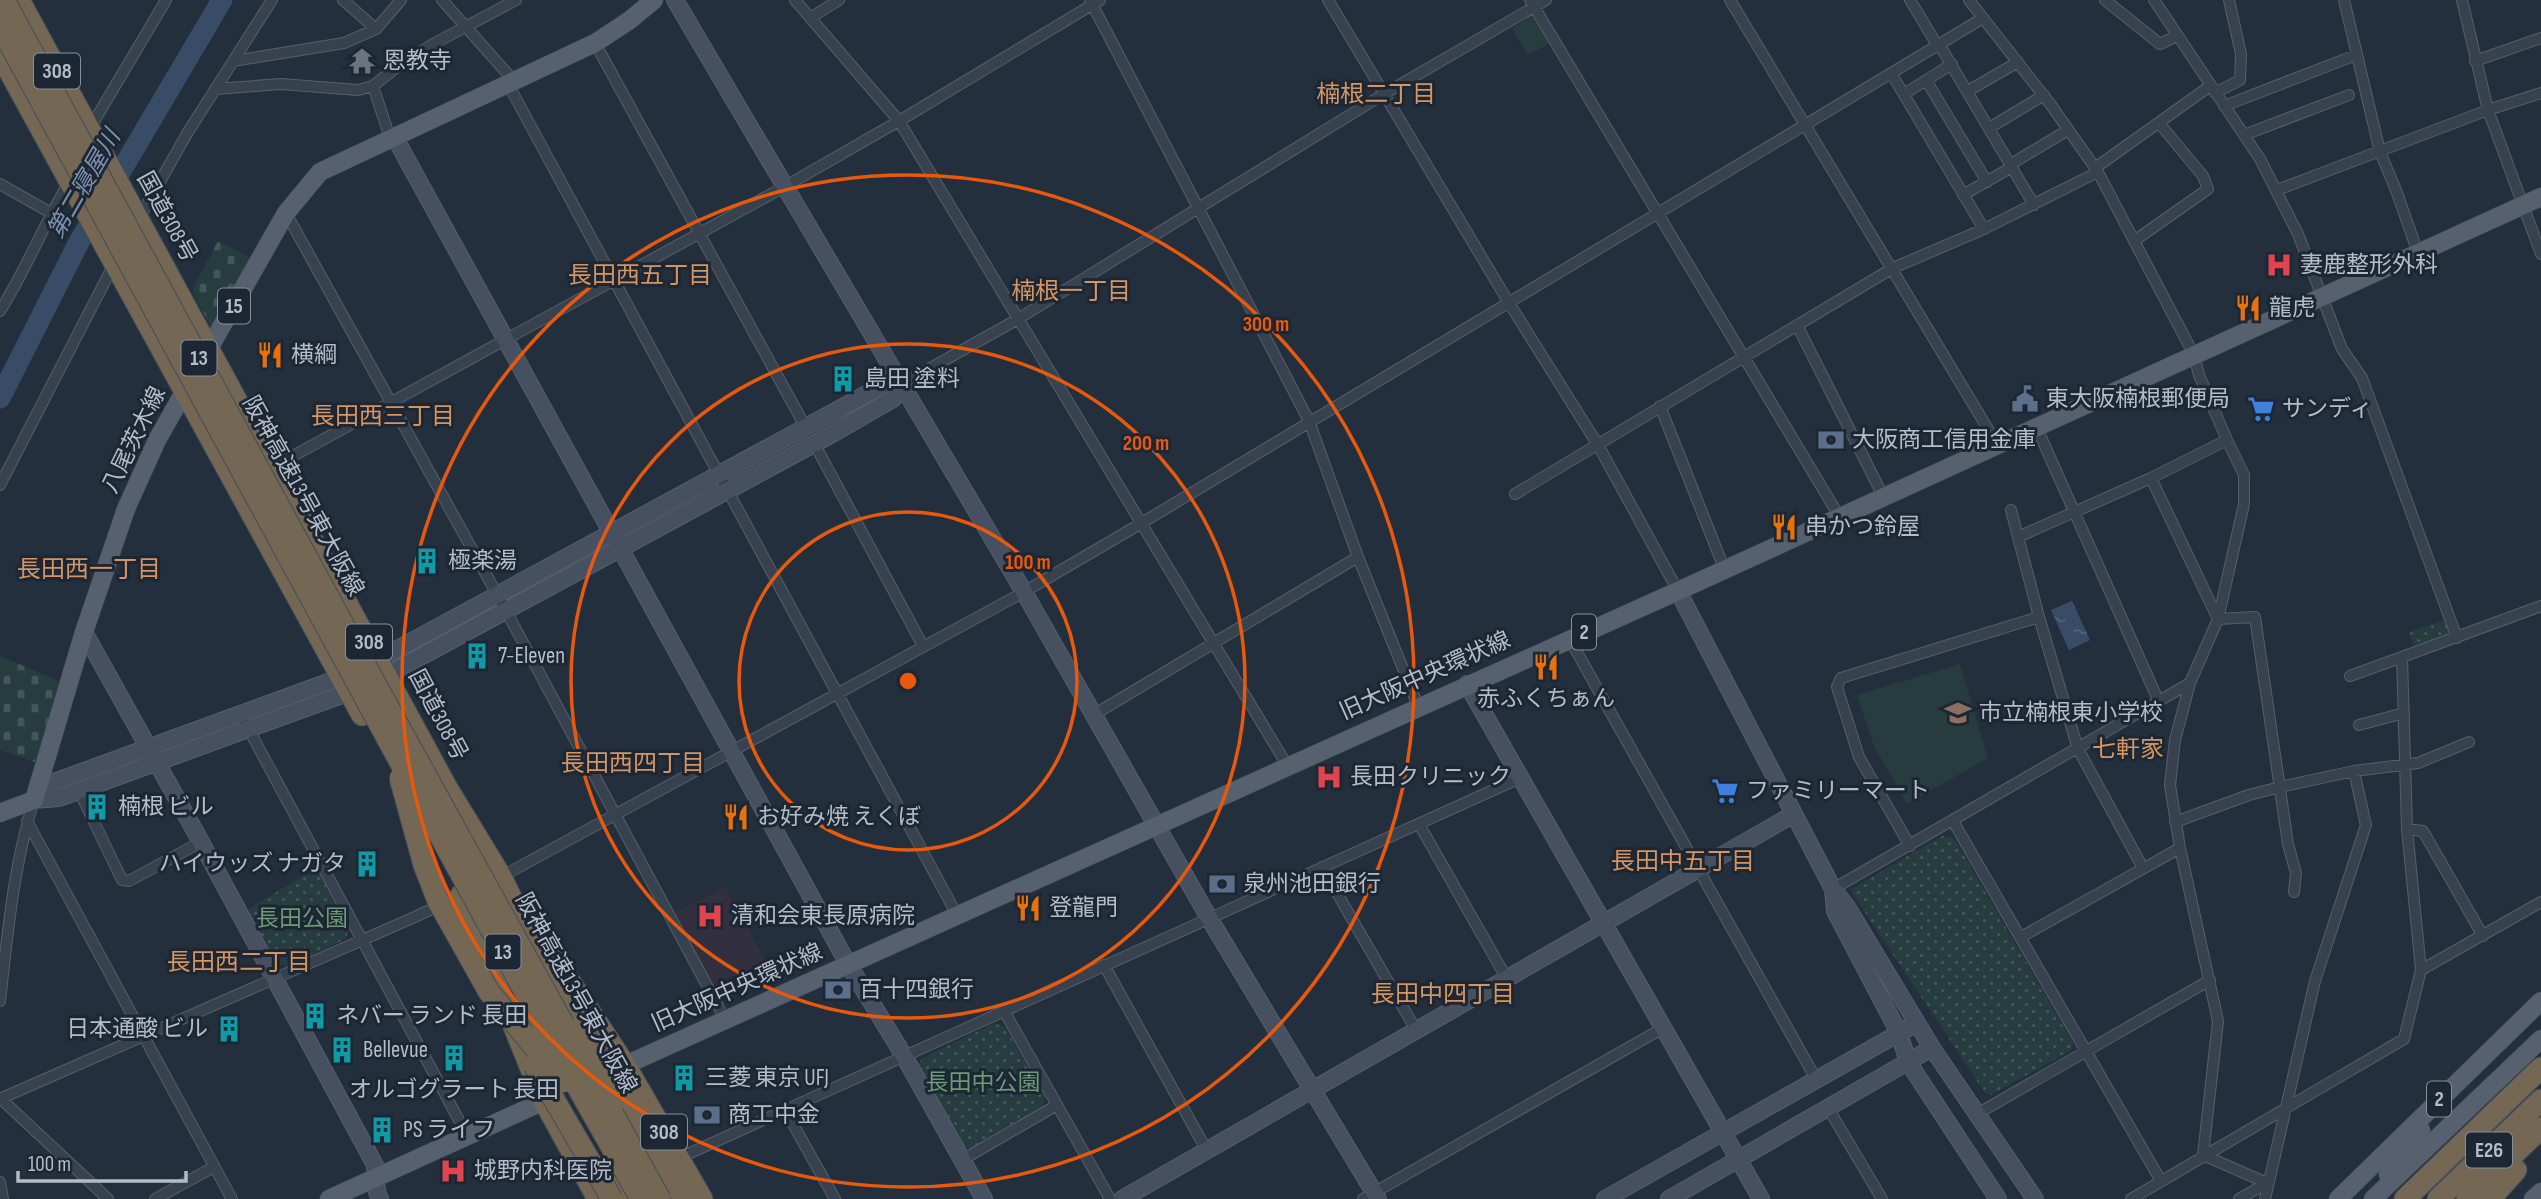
<svg xmlns="http://www.w3.org/2000/svg" width="2541" height="1199" viewBox="0 0 2541 1199" font-family="'Sofia Sans Condensed','Noto Sans JP',sans-serif">
  <style>
    .medical { fill: #32303f }
    .green { fill: #263c3f }
    .cemetery { fill: url(#cemetery-stones) }
    .park { fill: url(#park-dots) }
    .water { fill: url(#water-ripples) }
    .lines { fill: none; stroke-linecap: round; stroke-linejoin: round }
    .river { stroke: #394c67; stroke-width: 21 }
    .street-casing { stroke: #565f6c; stroke-width: 12 }
    .secondary-casing { stroke: #565f6c; stroke-width: 18 }
    .primary-casing { stroke: #414a57; stroke-width: 19 }
    .highway-casing { stroke: #434c59; stroke-width: 23 }
    .street { stroke: #38414e; stroke-width: 10 }
    .secondary { stroke: #465061; stroke-width: 16 }
    .primary { stroke: #56606e; stroke-width: 18 }
    .highway { stroke: #746855; stroke-width: 21 }
    .highway-bridge-casing { stroke: #434c59; stroke-width: 23; stroke-linecap: butt }
    .highway-bridge { stroke: #746855; stroke-width: 21 }
    .ring { fill: none; stroke: #e8590c; stroke-width: 3.5 }
    .labels { text-anchor: middle; dominant-baseline: central; stroke-width: 6; stroke-linejoin: round; paint-order: stroke }
    .shield { fill: #1d2633; stroke: #878f9c; stroke-width: 2 }
    .shield-label { font-size: 21px; font-weight: bold; fill: #b4bcc9 }
    .poi-label { font-size: 23px; fill: #b4bcc9; stroke: #1d2633; text-anchor: start }
    .street-label { font-size: 23px; fill: #b4bcc9; stroke: #1d2633 }
    .park-label { font-size: 23px; fill: #6b9a76; stroke: #1d2633 }
    .neighbourhood-label { font-size: 24px; fill: #d59563; stroke: #1d2633 }
    .water-label { font-size: 24px; font-style: italic; fill: #7c92b1; stroke: #1d2633 }
    .centre { fill: #e8590c; stroke: #1d2633; stroke-width: 3.5 }
    .ring-label { font-size: 21px; text-anchor: middle; font-weight: bold; fill: #e8590c; stroke: #1d2633; stroke-width: 6; stroke-linejoin: round; paint-order: stroke }
  </style>
  <defs>
    <pattern id="cemetery-stones" width="16" height="16" patternUnits="userSpaceOnUse" patternTransform="scale(1.75)"><rect width="16" height="16" fill="#263c3f"/><path d="M2 7V4a2 2 0 0 1 4 0v3zM10 15v-3a2 2 0 0 1 4 0v3z" fill="#435659"/></pattern>
    <pattern id="park-dots" width="8" height="8" patternUnits="userSpaceOnUse" patternTransform="scale(1.75)"><rect width="8" height="8" fill="#263c3f"/><path d="M2 2h.1M6 6h.1" fill="none" stroke="#435659" stroke-width="1.8" stroke-linecap="round"/></pattern>
    <pattern id="water-ripples" width="26" height="14" patternUnits="userSpaceOnUse" patternTransform="scale(1.75)"><rect width="26" height="14" fill="#394c67"/><path d="M2 4q2-2 4 0t4 0M15 11q2-2 4 0t4 0" fill="none" stroke="#53647b"/></pattern>
  </defs>
  <rect width="100%" height="100%" fill="#242f3e"/>
  <path class="medical" d="M725,886l51,94 -9,5 -9,-16 -22,12 -3,-6 -20,11 -38,-73z"/>
  <path class="green" d="M1532,15l18,28 -22,12 -16,-26z
    M1960,664l28,94 -81,46 -33,-58 -17,-51z"/>
  <path class="cemetery" d="M218,241l37,19 -42,71 -21,-40z
    M0,656l61,26 -26,80 -35,-12z"/>
  <path class="park" d="M2447,619l5,15 -38,13 -5,-15z
    M1942,836l12,2 119,205 -1,7 -81,45 -6,-2 -133,-200 1,-5z
    M317,868l32,60 -3,11 -59,27 -12,-3 -29,-53z
    M995,1023l10,4 40,70 -2,10 -71,41 -9,-2 -45,-80 4,-8z"/>
  <path class="water" d="M2072,601l18,39 -21,10 -18,-40z"/>
  <g class="lines">
    <path class="river" d="M0,398l79,-156 143,-242"/>
    <g class="street-casing">
      <path id="street" d="M343,0l33,29
        M442,0l72,81
        M795,0l104,121 388,644
        M1090,0l219,421 49,136 60,149
        M1328,0l181,303 89,142 80,146
        M1530,0l309,516
        M1730,0l267,444
        M1910,0l27,45
        M1969,0l82,105 47,67 96,183 5,20 28,65 17,35v29l-26,115 -28,64 -15,57 -5,45 10,63 38,173 -15,134 64,28
        M2105,0l55,44 17,-8
        M2154,0l106,159 38,75 44,115 20,29 95,260
        M2344,0l36,152 16,38 22,63
        M2462,0l26,110 53,144
        M810,18l29,-18
        M595,43l211,385
        M1939,44l95,161
        M233,61l111,-18 32,-14 25,-29
        M2475,61l66,-23
        M1891,73l93,156
        M1926,80l61,102
        M508,84l449,831
        M373,86l17,52
        M215,89l66,-5 77,6 15,-4 29,-23 31,-19 83,-44
        M1968,91l50,-29
        M2215,93l25,-13 1,-26 -12,-54
        M1904,94l48,-30
        M2224,106l132,-51
        M1989,128l55,-33
        M89,130l77,-130
        M2244,135l105,-40
        M2011,164l57,-34
        M2095,168l115,-82
        M0,184l51,29
        M2277,190l211,-80 53,-17
        M1963,195l49,-28
        M286,213l212,383 227,423
        M138,220l50,-88 84,-132
        M2134,241l74,-52 -5,-13 -44,-53
        M0,311c26,-41 44,-87 69,-129
        M1797,325l86,171
        M902,384l116,-65 366,-225 162,-94
        M1660,406l64,162
        M2036,426l123,276
        M814,443l109,203
        M273,467l511,-280 115,-66 201,-121
        M2151,478l67,141 37,-2 33,227 8,29 -2,19
        M0,485l114,-221
        M1515,494l378,-226 91,-39 114,-57
        M2011,510l28,107 39,132 65,119
        M2018,537l133,-59 76,-38
        M1569,638l247,441
        M2350,676l52,-19
        M1095,714l263,-157
        M241,715l227,422
        M2359,725l45,-12
        M79,791l43,89 7,1 72,-39
        M27,821l205,378
        M1953,821l208,360
        M2175,822l74,-27 31,-8 74,-16 64,-8 51,-21
        M1419,824l88,155
        M2407,829l16,2 60,105
        M1910,846l-51,-89 -22,-70 4,-9 198,-61
        M1322,867l94,163
        M500,875l8,-2 516,-281 116,-68 843,-506
        M1833,889l357,-206
        M2021,937l159,-89
        M1104,965l103,186
        M2421,970l120,-68
        M0,1001c8,-70 13,-133 34,-201
        M1004,1011l106,188
        M0,1098l108,101
        M2,1098l415,-182 44,-21
        M1828,1108l54,91
        M785,1110l50,89
        M1977,1114l233,-134
        M679,1158l841,-380
        M962,1160l95,-55
        M0,1182l3,17
        M155,1199l59,-32
        M1363,1199l300,-171
        M2131,1199l273,-160 17,-69 -14,-141 -5,-172 139,-51
        M2239,1199l28,-16
        M2265,1199l50,-218 51,-156 -12,-54"/>
    </g>
    <g class="secondary-casing">
      <path id="secondary" d="M675,0l349,592 185,326 169,281
        M394,136l454,828 56,92 80,143
        M1678,591l155,298 14,18 85,141 103,151
        M84,632l117,210 174,323 2,27 3,7
        M370,664l515,-280h17
        M1467,684l294,515
        M34,800l25,-2 291,-106 37,-17 447,-242 59,-34 9,-15
        M34,800l20,-18 296,-108
        M1833,889l2,22 64,122 9,29 90,137
        M1122,1199l672,-385
        M1605,1199l312,-176
        M1669,1199l263,-151"/>
    </g>
    <g class="primary-casing">
      <path id="primary" d="M0,813l34,-13 50,-168 42,-123 31,-69 129,-227 34,-41 275,-129 35,-23 24,-20
        M612,1071l1066,-480 863,-394
        M2388,1175l8,-13 25,-32
        M329,1199l226,-103
        M2338,1199l203,-198
        M2373,1199l168,-160
        M2533,1199l8,-7"/>
    </g>
    <g class="highway-casing">
      <path id="highway" d="M19,0l428,788 53,87 73,148
        M0,54l362,661
        M461,895l83,206 54,98
        M551,953l74,112 77,134
        M623,1098l61,101
        M613,1169l16,30
        M2405,1199l136,-131
        M2438,1199l103,-99
        M2467,1199l74,-71
        M2490,1199l26,-29"/>
    </g>
    <use href="#street" class="street"/>
    <use href="#secondary" class="secondary"/>
    <use href="#primary" class="primary"/>
    <use href="#highway" class="highway"/>
    <g class="highway-bridge-casing">
      <path id="highway-bridge" d="M4,0l389,716 267,483
        M0,26l557,1025 84,148
        M400,778l24,87 14,36 51,91 74,90
        M580,1028l43,70
        M534,1065l78,134"/>
    </g>
    <use href="#highway-bridge" class="highway-bridge"/>
  </g>
  <g class="ring">
    <circle cx="908" cy="681" r="169"/>
    <circle cx="908" cy="681" r="337"/>
    <circle cx="908" cy="681" r="506"/>
  </g>
  <defs>
    <g id="temple-bare" transform="scale(2.1)"><path d="M0-6L5-2H3V0L6.5 2.5H4V6H1.5V3h-3V6H-4V2.5H-6.5L-3 0V-2H-5Z" fill="#6b7280" stroke="#1d2633" stroke-width="2.5" paint-order="stroke"/></g>
    <g id="hospital-bare" transform="scale(2.1)"><path d="M-5-5h3v3.5h4V-5h3V5h-3V1.5h-4V5h-3Z" fill="#e0444e" stroke="#1d2633" stroke-width="2.5" paint-order="stroke"/></g>
    <g id="restaurant-bare" transform="scale(2.1)"><path d="M-5-6h1v4h1v-4h1v4h1v-4h1v5L-1.5 .5V6h-2V.5L-5-1ZM5-6V6H3V1.5H1.5Q1.5-4 5-6Z" fill="#e8710a" stroke="#1d2633" stroke-width="2.5" paint-order="stroke"/></g>
    <g id="building-bare" transform="scale(2.1)"><path d="M-4-6H4V6H1V3H-1V6H-4ZM-2.5-4.3h1.7v1.8h-1.7ZM.8-4.3h1.7v1.8H.8ZM-2.5-1h1.7V.8h-1.7ZM.8-1h1.7V.8H.8Z" fill="#0f9aa8" stroke="#1d2633" stroke-width="2.5" paint-order="stroke"/></g>
    <g id="civic-bare" transform="scale(2.1)"><path d="M-.6-6.5H3V-4.5H.6V-3L4-1V1h2V6H-6V1h2V-1L-.6-3ZM-1.2 2.5V6h2.4V2.5Z" fill="#5c6f8a" stroke="#1d2633" stroke-width="2.5" paint-order="stroke"/></g>
    <g id="supermarket-bare" transform="scale(2.1)"><path d="M-6-5.5h2.5l.6 2H6L4.5 2H-2.5L-4.4-4H-6ZM-1.5 3.2a1.3 1.3 0 1 0 .1 0ZM3 3.2a1.3 1.3 0 1 0 .1 0Z" fill="#3f7fe0" stroke="#1d2633" stroke-width="2.5" paint-order="stroke"/></g>
    <g id="bank-bare" transform="scale(2.1)"><path d="M-6-4H6V4H-6ZM0-2.3a2.3 2.3 0 1 0 0 4.6a2.3 2.3 0 1 0 0-4.6Z" fill="#5c6f8a" stroke="#1d2633" stroke-width="2.5" paint-order="stroke"/></g>
    <g id="school-bare" transform="scale(2.1)"><path d="M0-5L7-2L0 1L-7-2ZM-4 1L0 2.5L4 1V4Q0 6-4 4Z" fill="#8d6e63" stroke="#1d2633" stroke-width="2.5" paint-order="stroke"/></g>
  </defs>
  <g fill-rule="evenodd">
    <use href="#temple-bare" x="362" y="61"/>
    <use href="#hospital-bare" x="2279" y="265"/>
    <use href="#restaurant-bare" x="2248" y="308"/>
    <use href="#restaurant-bare" x="270" y="355"/>
    <use href="#building-bare" x="843" y="379"/>
    <use href="#civic-bare" x="2025" y="399"/>
    <use href="#supermarket-bare" x="2261" y="409"/>
    <use href="#bank-bare" x="1831" y="440"/>
    <use href="#restaurant-bare" x="1784" y="527"/>
    <use href="#building-bare" x="427" y="561"/>
    <use href="#building-bare" x="477" y="656"/>
    <use href="#restaurant-bare" x="1546" y="667"/>
    <use href="#school-bare" x="1958" y="713"/>
    <use href="#hospital-bare" x="1329" y="777"/>
    <use href="#supermarket-bare" x="1725" y="791"/>
    <use href="#building-bare" x="97" y="807"/>
    <use href="#restaurant-bare" x="736" y="817"/>
    <use href="#building-bare" x="367" y="864"/>
    <use href="#bank-bare" x="1222" y="884"/>
    <use href="#restaurant-bare" x="1028" y="908"/>
    <use href="#hospital-bare" x="710" y="916"/>
    <use href="#bank-bare" x="838" y="990"/>
    <use href="#building-bare" x="315" y="1016"/>
    <use href="#building-bare" x="229" y="1029"/>
    <use href="#building-bare" x="342" y="1050"/>
    <use href="#building-bare" x="454" y="1058"/>
    <use href="#building-bare" x="684" y="1078"/>
    <use href="#bank-bare" x="707" y="1115"/>
    <use href="#building-bare" x="382" y="1130"/>
    <use href="#hospital-bare" x="453" y="1171"/>
  </g>
  <g class="labels">
    <g class="shield">
      <rect x="34" y="53.5" width="46" height="35" rx="5"/>
      <rect x="218" y="288.5" width="32" height="35" rx="5"/>
      <rect x="181.5" y="340.5" width="35" height="35" rx="5"/>
      <rect x="1572" y="614.5" width="24" height="35" rx="5"/>
      <rect x="346" y="624.5" width="46" height="35" rx="5"/>
      <rect x="485.5" y="934.5" width="35" height="35" rx="5"/>
      <rect x="2427" y="1081.5" width="24" height="35" rx="5"/>
      <rect x="641" y="1114.5" width="46" height="35" rx="5"/>
      <rect x="2466" y="1132.5" width="46" height="35" rx="5"/>
    </g>
    <g class="shield-label">
      <text x="57" y="71">308</text>
      <text x="234" y="306">15</text>
      <text x="199" y="358">13</text>
      <text x="1584" y="632">2</text>
      <text x="369" y="642">308</text>
      <text x="503" y="952">13</text>
      <text x="2439" y="1099">2</text>
      <text x="664" y="1132">308</text>
      <text x="2489" y="1150">E26</text>
    </g>
    <g class="poi-label">
      <text x="383" y="61">恩教寺</text>
      <text x="2300" y="265">妻鹿整形外科</text>
      <text x="2269" y="308">龍虎</text>
      <text x="291" y="355">横綱</text>
      <text x="864" y="379">島田 塗料</text>
      <text x="2046" y="399">東大阪楠根郵便局</text>
      <text x="2282" y="409">サンディ</text>
      <text x="1852" y="440">大阪商工信用金庫</text>
      <text x="1805" y="527">串かつ鈴屋</text>
      <text x="448" y="561">極楽湯</text>
      <text x="498" y="656">7-Eleven</text>
      <text x="1546" y="699" text-anchor="middle">赤ふくちぁん</text>
      <text x="1979" y="713">市立楠根東小学校</text>
      <text x="1350" y="777">長田クリニック</text>
      <text x="1746" y="791">ファミリーマート</text>
      <text x="118" y="807">楠根 ビル</text>
      <text x="757" y="817">お好み焼 えくぼ</text>
      <text x="346" y="864" text-anchor="end">ハイウッズ ナガタ</text>
      <text x="1243" y="884">泉州池田銀行</text>
      <text x="1049" y="908">登龍門</text>
      <text x="731" y="916">清和会東長原病院</text>
      <text x="859" y="990">百十四銀行</text>
      <text x="336" y="1016">ネバー ランド 長田</text>
      <text x="208" y="1029" text-anchor="end">日本通酸 ビル</text>
      <text x="363" y="1050">Bellevue</text>
      <text x="705" y="1078">三菱 東京 UFJ</text>
      <text x="454" y="1090" text-anchor="middle">オルゴグラート 長田</text>
      <text x="728" y="1115">商工中金</text>
      <text x="403" y="1130">PS ライフ</text>
      <text x="474" y="1171">城野内科医院</text>
    </g>
    <g class="street-label">
      <text transform="translate(167 217) rotate(61)">国道308号</text>
      <text transform="translate(134 440) rotate(-64)">八尾茨木線</text>
      <text transform="translate(303 496) rotate(61)">阪神高速13号東大阪線</text>
      <text transform="translate(1425 676) rotate(-24)">旧大阪中央環状線</text>
      <text transform="translate(438 715) rotate(62)">国道308号</text>
      <text transform="translate(737 988) rotate(-24)">旧大阪中央環状線</text>
      <text transform="translate(576 993) rotate(61)">阪神高速13号東大阪線</text>
    </g>
    <g class="park-label">
      <text x="302" y="919">長田公園</text>
      <text x="983" y="1083">長田中公園</text>
    </g>
    <g class="neighbourhood-label">
      <text x="1376" y="94">楠根二丁目</text>
      <text x="640" y="275">長田西五丁目</text>
      <text x="1071" y="291">楠根一丁目</text>
      <text x="383" y="416">長田西三丁目</text>
      <text x="89" y="569">長田西一丁目</text>
      <text x="2128" y="749">七軒家</text>
      <text x="633" y="763">長田西四丁目</text>
      <text x="1683" y="861">長田中五丁目</text>
      <text x="239" y="962">長田西二丁目</text>
      <text x="1443" y="994">長田中四丁目</text>
    </g>
    <g class="water-label">
      <text transform="translate(84 184) rotate(-60)">第二寝屋川</text>
    </g>
  </g>
  <circle cx="908" cy="681" r="10" class="centre"/>
  <g class="ring-label">
    <text x="1266" y="331">300 m</text>
    <text x="1146" y="450">200 m</text>
    <text x="1028" y="569">100 m</text>
  </g>
  <path d="M18 1171v10h168v-10" fill="none" stroke="#b4bcc9" stroke-width="3.5"/>
  <text x="28" y="1171" font-size="21" fill="#b4bcc9" stroke="#1d2633" stroke-width="5" paint-order="stroke">100 m</text>
</svg>
